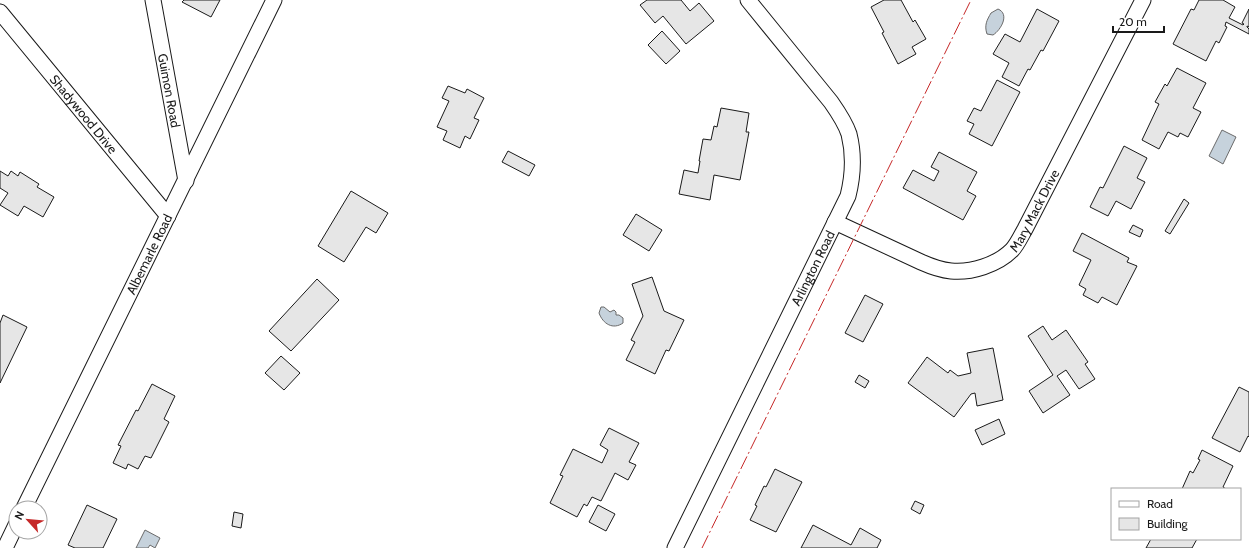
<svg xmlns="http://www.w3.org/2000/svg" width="1249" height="548" viewBox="0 0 1249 548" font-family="Cabin,sans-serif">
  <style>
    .water { fill: #c6d2dc; stroke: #6a6a6a }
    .building { fill: #e6e6e6; stroke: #1a1a1a }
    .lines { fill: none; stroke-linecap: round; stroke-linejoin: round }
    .street-casing { stroke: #1a1a1a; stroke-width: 17 }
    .street { stroke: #fff; stroke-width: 15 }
    .power { stroke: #c62828; stroke-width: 1; stroke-dasharray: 14 3 2 3; stroke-linecap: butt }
    .labels { text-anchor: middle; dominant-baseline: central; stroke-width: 3; stroke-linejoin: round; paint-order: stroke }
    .street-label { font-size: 13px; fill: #1a1a1a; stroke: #fff }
  </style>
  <rect width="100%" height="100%" fill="#fff"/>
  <path class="water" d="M998,9c12,5 3,21 -5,26l-6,-1c-3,-9 0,-14 4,-21z
    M1222,130l14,7 -13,27 -14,-8z
    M601,307h3l6,5 4,-2 2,2v3h3l4,3v5c-10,7 -20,1 -24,-10z
    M145,530l15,8 -5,10 -5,-3 -2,3h-12z"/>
  <path class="building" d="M184,0h36l-9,17 -29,-15z
    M647,0h34l9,11 9,-8 15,18 -28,23 -23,-28 -8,7 -15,-18z
    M884,0h17l12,22 2,-2 11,19 -14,8 4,7 -18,10 -16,-31 2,-1 -13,-25z
    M1199,0h24l12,7 -6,11 14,7 1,-1 -2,-1 7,-14v18l-2,-1v1l2,2v5l-23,-12 -1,4 2,1 -8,16 -3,-2 -10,20 -33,-17 18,-35 3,1z
    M1037,9l22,12 -16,30 -2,-1 -11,20 -2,-1 -9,17 -17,-9 7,-14 -16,-9 12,-20 15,8z
    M662,31l18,20 -14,13 -18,-19z
    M1177,68l29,15 -13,25 8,4 -13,25 -8,-4 -2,4 -10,-5 -9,17 -17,-9 17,-36 -4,-2 10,-18 2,2z
    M997,80l23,12 -28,54 -23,-12 5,-10 -7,-3 7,-13 7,3z
    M448,86l17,7 2,-4 17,9 -10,20 5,2 -9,19 -5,-3 -5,12 -17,-8 4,-9 -10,-4 12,-26 -7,-3z
    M721,108l28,5 -3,19h3l-9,48 -26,-5 -4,25 -31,-6 5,-24 14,3 2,-12h-1l4,-22 8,1 3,-14 3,1z
    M1124,146l23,12 -10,20 8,4 -14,27 -15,-8 -8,15 -18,-9 10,-20 3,1z
    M508,151l27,14 -6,11 -27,-14z
    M939,152l38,20 -10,19 9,5 -13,24 -60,-32 10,-18 21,11 5,-10 -8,-4z
    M0,171l8,5 3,-5 7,5 2,-4 19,12 -2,3 17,10 -11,20 -19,-11 -6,10 -18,-11 8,-12 -8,-5z
    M351,191l37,22 -12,20 -10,-6 -22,35 -26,-16z
    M1184,199l5,4 -19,31 -5,-3z
    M636,214l26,16 -13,21 -26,-16z
    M1133,225l10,5 -3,7 -11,-5z
    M1082,233l47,25 -2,4 10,4 -20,39 -15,-8 -4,6 -15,-8 3,-6 -7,-4 12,-25 -18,-9z
    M652,277l12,34 20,9 -15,31 -3,-1 -11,24 -29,-14 9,-18 -4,-2 12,-24 -11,-32z
    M317,279l22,21 -48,51 -22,-20z
    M865,295l18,9 -20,38 -18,-9z
    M3,315l24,12 -27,56v-60z
    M1043,326l9,14 14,-10 22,32 -3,2 10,15 -16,10 -13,-19 -9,6 13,19 -27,18 -14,-22 24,-16 -25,-39z
    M993,348l10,52 -26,6 -2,-13 -4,1 -17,23 -46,-34 19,-26 21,16 2,-3 8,6 13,-3 -4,-20z
    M281,356l19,17 -16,17 -19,-17z
    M859,375l10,6 -4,7 -10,-6z
    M152,384l23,12 -11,23 5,3 -18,36 -6,-2 -7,13 -10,-5 -2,5 -13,-6 8,-17 -3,-1 18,-35 2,1z
    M1239,387l10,5v45l-1,-1 -8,16 -28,-14z
    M999,419l6,15 -23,11 -7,-15z
    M609,428l30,15 -10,19 7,3 -8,15 -13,-7 -14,28 -9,-4 -5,9 -3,-2 -7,13 -27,-14 13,-27 -3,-1 13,-26 29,14 6,-13 -8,-5z
    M1202,450l31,16 -10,21 3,2h-44l8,-18 3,2 7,-13 -2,-1z
    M775,469l27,13 -26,50 -26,-12 7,-14 -2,-1 9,-19 2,1z
    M915,501l9,4 -4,9 -9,-5z
    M87,505l30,14 -14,29h-28l-7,-3z
    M598,505l17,9 -9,17 -17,-9z
    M234,512l9,2 -2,14 -9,-2z
    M813,525l38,20 9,-17 21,12 -4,8h-76z
    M1151,539h46l-5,9h-46z"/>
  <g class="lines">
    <g class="street-casing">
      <g id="street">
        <path id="s1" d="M153,0l33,181"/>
        <path id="s2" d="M0,12l168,204"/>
        <path id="s3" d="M835,222l86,40c9,4 19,8 30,9 20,2 46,-6 61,-21 5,-5 9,-14 13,-21l118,-229"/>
        <path id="s4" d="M24,508l250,-508"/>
        <path d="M5,548l11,-23"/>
        <path id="s5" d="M675,548l173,-352c5,-20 6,-42 1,-62 -4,-12 -11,-22 -18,-32l-83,-102"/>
      </g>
    </g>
    <use href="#street" class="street"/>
    <path class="power" d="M702,548l269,-548"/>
  </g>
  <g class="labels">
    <g class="street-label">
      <text stroke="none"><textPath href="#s1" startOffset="92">Guimon Road</textPath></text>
      <text stroke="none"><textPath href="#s2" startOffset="132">Shadywood Drive</textPath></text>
      <text stroke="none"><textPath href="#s3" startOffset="238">Mary Mack Drive</textPath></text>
      <text stroke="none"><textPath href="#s4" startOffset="283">Albemarle Road</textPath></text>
      <text stroke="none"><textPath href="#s5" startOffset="312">Arlington Road</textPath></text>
    </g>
  </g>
  <rect x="1111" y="488" width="130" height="52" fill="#ffffff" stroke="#a3a3a3"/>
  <rect x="1119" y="501" width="20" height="6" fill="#ffffff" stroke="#a3a3a3"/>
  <text x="1147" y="508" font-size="12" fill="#1a1a1a">Road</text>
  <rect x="1119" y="518" width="20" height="12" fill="#e6e6e6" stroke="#a3a3a3"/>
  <text x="1147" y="528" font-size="12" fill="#1a1a1a">Building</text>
  <g transform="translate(28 520) rotate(297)"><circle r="19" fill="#ffffff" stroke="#a3a3a3"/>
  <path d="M0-3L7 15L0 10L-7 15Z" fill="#c62828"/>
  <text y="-6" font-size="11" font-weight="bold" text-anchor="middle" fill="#1a1a1a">N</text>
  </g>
  <path d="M1113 26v6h51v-6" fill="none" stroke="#1a1a1a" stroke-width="2"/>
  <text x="1119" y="26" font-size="12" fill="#1a1a1a" stroke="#ffffff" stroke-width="3" paint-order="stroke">20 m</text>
</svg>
